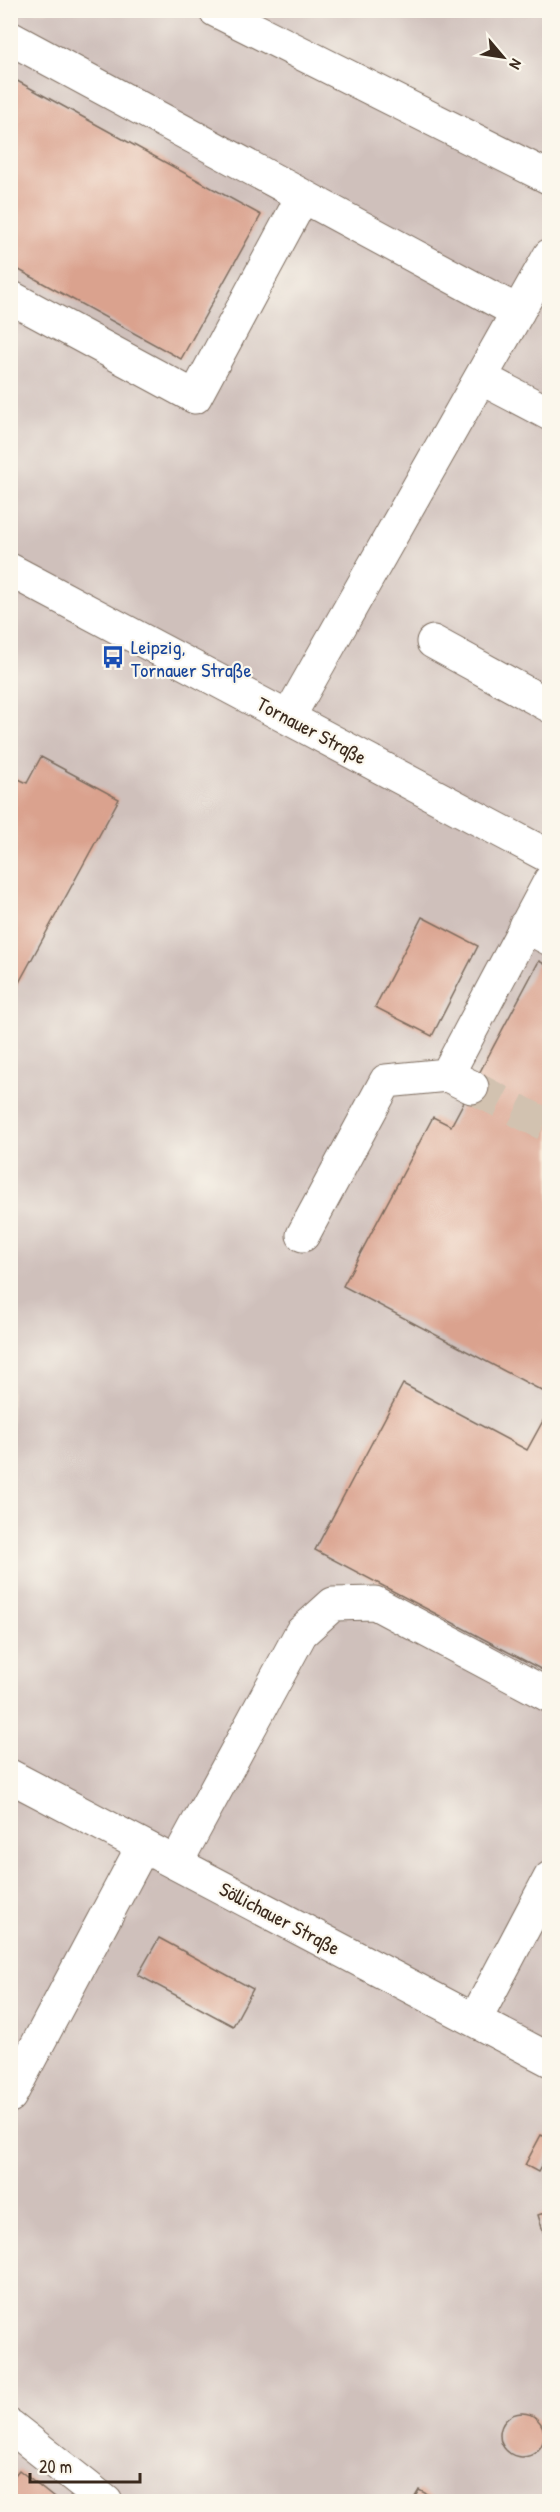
<svg xmlns="http://www.w3.org/2000/svg" width="560" height="2512" viewBox="0 0 560 2512" font-family="'Patrick Hand',sans-serif">
  <style>
    .industrial { fill: #cfc0bb }
    .building { fill: #daa28e }
    .lines { fill: none; stroke-linecap: round; stroke-linejoin: round }
    .minor-tunnel { stroke: #d2c2b0; stroke-width: 33; stroke-dasharray: 33 16; stroke-linecap: butt }
    .minor-casing { stroke: #7d6c5e; stroke-width: 35 }
    .minor { stroke: #fff; stroke-width: 33 }
    .labels { text-anchor: middle; dominant-baseline: central; stroke-width: 4.5; stroke-linejoin: round; paint-order: stroke }
    .transit-label { font-size: 20px; fill: #164399; stroke: #fbf7ec; text-anchor: start }
    .street-label { font-size: 20px; fill: #3b2a1e; stroke: #fbf7ec }
  </style>
  <rect width="100%" height="100%" fill="#fbf7ec"/>
  <filter id="ink" filterUnits="userSpaceOnUse"><feTurbulence type="fractalNoise" baseFrequency=".0167" numOctaves="2"/><feDisplacementMap in="SourceGraphic" scale="12" xChannelSelector="R" yChannelSelector="G"/><feConvolveMatrix kernelMatrix="1 2 1 2 8 2 1 2 1" color-interpolation-filters="sRGB"/></filter>
  <filter id="wash" filterUnits="userSpaceOnUse"><feTurbulence type="fractalNoise" baseFrequency=".008" numOctaves="4" result="noise"/><feDisplacementMap in="SourceGraphic" scale="24" xChannelSelector="R" yChannelSelector="G"/><feGaussianBlur stdDeviation="1.35" result="paint"/><feColorMatrix in="noise" values="0 0 0 0 0 0 0 0 0 0 0 0 0 0 0 0 0 1.4 0 .05"/><feComposite in="paint" operator="in"/></filter>
  <g filter="url(#wash)">
    <rect width="100%" height="100%" fill="#f8e8d4"/>
    <path class="industrial" d="M11,11h538v2490h-538z"/>
    <g id="blocks">
      <path class="building" d="M10,77l251,138 -80,144 -171,-94z
        M41,757l78,42 -109,200v-224l17,8z
        M422,917l56,29 -46,90 -57,-29z
        M539,961l11,6v428l-207,-109 90,-169 18,9z
        M403,1384l124,66 23,-42v266l-235,-124z
        M159,1938l94,51 -20,37 -95,-51z
        M541,2135l9,4v11l-12,22 -13,-7z
        M550,2211v32l-3,1 -9,-29z
        M500 2435a22 22 0 1 1 44 0a22 22 0 1 1-44 0Z
        M19,2470l40,32h-49v-21z
        M419,2490l23,12h-30z"/>
    </g>
  </g>
  <g filter="url(#ink)">
    <use href="#blocks" fill-opacity="0" stroke="#7d6c5e" stroke-width="1.5"/>
    <g class="lines">
      <path class="minor-tunnel" d="M472,1087l78,40"/>
      <g class="minor-casing">
        <path id="minor" d="M215,10l335,168
          M10,38l508,274
          M10,297l185,100 108,-201
          M481,378l69,36
          M10,570l540,287
          M433,642l117,64
          M288,718l262,-463
          M525,926l25,13
          M447,1075l25,12
          M303,1235l83,-154 61,-6 103,-194
          M10,1776l540,284
          M176,1863l125,-230 32,-29 42,-1 175,93
          M475,2020l75,-142
          M10,2096l133,-250
          M10,2426l96,76"/>
      </g>
      <use href="#minor" class="minor"/>
    </g>
  </g>
  <defs>
    <g id="bus-bare" transform="scale(1.8)"><path d="M-5-6H5V4H4V6H2V4H-2V6H-4V4H-5ZM-3.5-4V0h7V-4ZM-3.5 1.2v1.5H-2V1.2ZM2 1.2v1.5H3.5V1.2Z" fill="#1a4fb4" stroke="#fbf7ec" stroke-width="2.5" paint-order="stroke"/></g>
  </defs>
  <g fill-rule="evenodd">
    <use href="#bus-bare" x="113" y="657"/>
  </g>
  <g class="labels">
    <g class="transit-label">
      <text x="131" y="646">Leipzig,<tspan x="131" dy="23">Tornauer Straße</tspan></text>
    </g>
    <g class="street-label">
      <text transform="translate(312 730) rotate(28)">Tornauer Straße</text>
      <text transform="translate(280 1918) rotate(28)">Söllichauer Straße</text>
    </g>
  </g>
  <rect width="560" height="2512" fill="none" stroke="#fbf7ec" stroke-width="36"/>
  <g transform="translate(503 57) rotate(119)" stroke="#fbf7ec" stroke-width="4.5" paint-order="stroke">
  <path d="M0-4.5L10 22L0 15L-10 22Z" fill="#3b2a1e"/>
  <text y="-9" font-size="16" font-weight="bold" text-anchor="middle" fill="#3b2a1e">N</text>
  </g>
  <path d="M30 2473v9h110v-9" fill="none" stroke="#3b2a1e" stroke-width="3"/>
  <text x="39" y="2473" font-size="18" fill="#3b2a1e" stroke="#fbf7ec" stroke-width="4.5" paint-order="stroke">20 m</text>
</svg>
